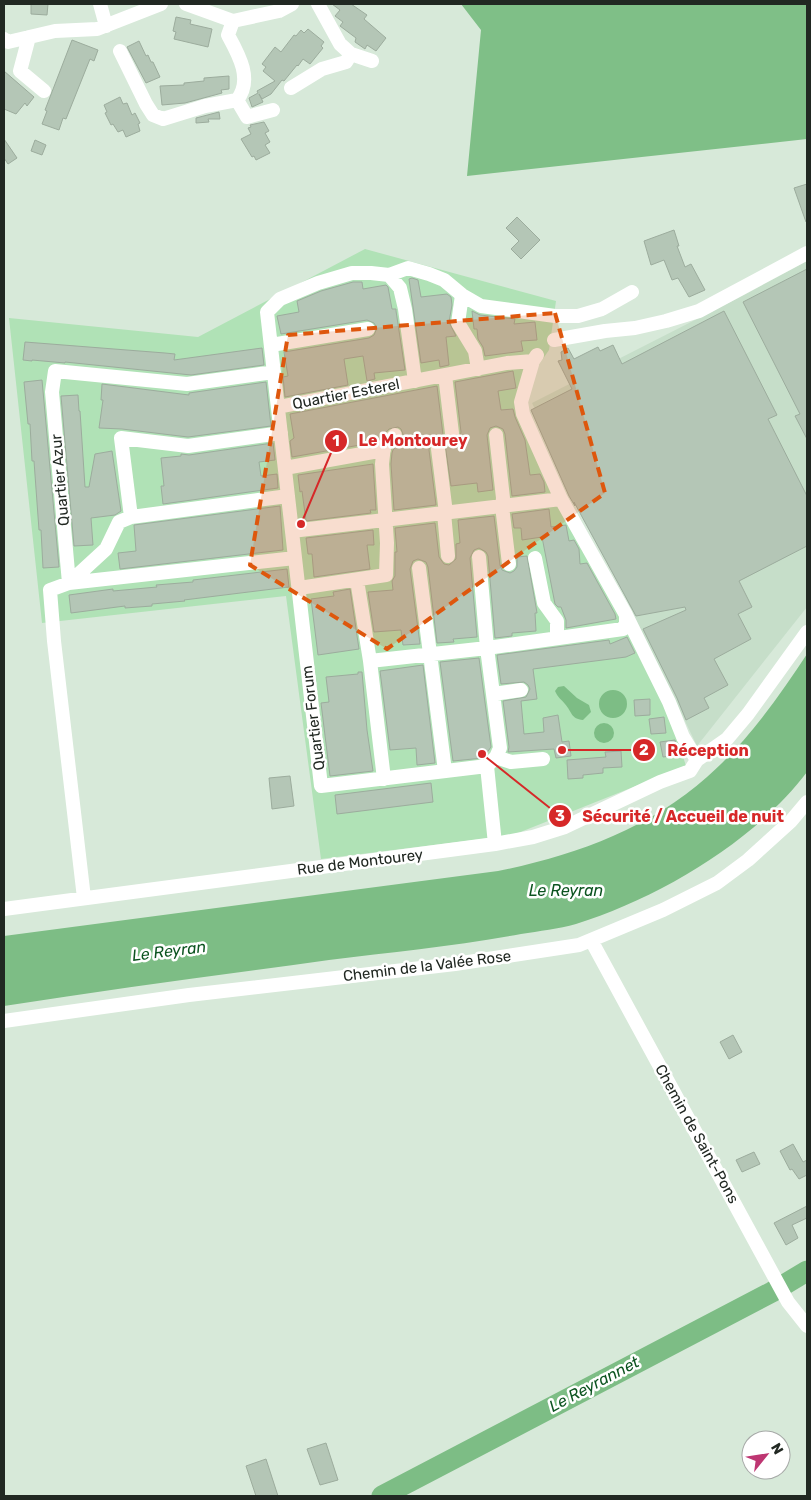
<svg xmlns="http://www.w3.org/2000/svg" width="811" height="1500" viewBox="0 0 811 1500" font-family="Rubik,sans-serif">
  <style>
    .built { fill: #c6dec9 }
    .green { fill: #b0e2b6 }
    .forest { fill: #7fbf87 }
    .water { fill: #7dbd85 }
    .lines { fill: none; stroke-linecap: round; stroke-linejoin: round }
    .river { stroke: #7dbd85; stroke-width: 21 }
    .building { fill: #b4c6b6; stroke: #9cac9d }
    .minor { stroke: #fff; stroke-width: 14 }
    .marked { fill: #de570d; fill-opacity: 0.2; stroke: #de570d; stroke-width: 4; stroke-dasharray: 10 6; stroke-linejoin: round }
    .labels { text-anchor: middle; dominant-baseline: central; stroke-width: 5; stroke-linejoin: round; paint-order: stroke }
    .street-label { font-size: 15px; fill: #212822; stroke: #fff }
    .water-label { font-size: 16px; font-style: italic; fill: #0c5420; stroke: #fff }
    .leader { fill: none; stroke: #d62828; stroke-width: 2 }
    .callout-dot { fill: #d62828; stroke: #fff; stroke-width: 2 }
    .mark-label { font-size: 15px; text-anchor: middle; font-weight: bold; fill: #fff }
    .callout-label { font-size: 16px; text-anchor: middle; font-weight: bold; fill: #d62828; stroke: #fff; stroke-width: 5; stroke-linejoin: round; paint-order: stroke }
  </style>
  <rect width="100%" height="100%" fill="#d7e9d9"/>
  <path class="built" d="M807,261v346l-110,139 -165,-343 214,-109z"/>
  <path class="green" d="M365,249l191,52 -7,49 -33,48 148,299 22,69 -173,69 -192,24 -35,-263 -244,27 -33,-305 189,19z"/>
  <path class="forest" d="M461,4h346v135l-340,37 14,-146z"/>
  <path class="water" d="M807,654v118c-53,70 -148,126 -231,152 -17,5 -37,7 -55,10 -64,12 -128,18 -192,26 -109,15 -217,29 -325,46v-70l494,-65c75,-15 151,-42 209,-94 40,-35 71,-79 100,-123z
    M564,686l13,12 12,7 2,7 -8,8c-12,-1 -11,-8 -18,-16 -4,-5 -7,-6 -10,-13l3,-4z
    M599 704a14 14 0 1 1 28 0a14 14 0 1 1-28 0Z
    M594 733a10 10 0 1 1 20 0a10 10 0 1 1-20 0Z"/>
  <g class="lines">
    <path class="river" d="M382,1496l390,-204 35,-21"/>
  </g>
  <path class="building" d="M31,4h17l-1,11 -16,-1z
    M332,4h19l16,11 -3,4 22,19 -10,13 -9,-6 -2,4 -10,-7 1,-4 -16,-12 3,-4 -8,-6 5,-6z
    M176,17l15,3 -1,4 22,5 -4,18 -34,-8 2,-7 -3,-1z
    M308,29l16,13 -3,4 2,2 -13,16 -7,-5 -5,7 -1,-1 -13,16 -2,-1 -11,14 -9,5 -3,-5 4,8 -11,5 -3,-9 9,-5 -1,-2 18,-10 -12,-10 3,-4 -4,-3 13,-17 6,5 13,-17 2,1 5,-6 3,3z
    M72,40l26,10 -4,11 -4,-2 -24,60 -3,-1 -4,12 -17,-6 5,-13 -2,-1z
    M139,41l7,15 2,-1 3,7h2l7,15 -14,6 -19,-36z
    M4,71l30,26 -7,9 -2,-3 -9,11 -12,-5z
    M229,76v13l-8,1 1,3 -37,10 -23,2 -2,-19 24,-1v-2l20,-2v-3z
    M120,97l3,7 4,-1 5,12 3,-2 5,10 -2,1 2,7 -14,6 -3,-7 -5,2 -5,-8 -2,1 -6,-12 2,-1 -3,-7z
    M219,112l1,7h-12l1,3 -13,1v-5z
    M264,122l5,9 -4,2 5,9 -5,3 5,8 -14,7 -2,-4 -2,1 -11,-18 10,-5 -3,-6 3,-1 -1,-2z
    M4,139l13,19 -9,6 -4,-6z
    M35,140l11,5 -4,10 -11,-4z
    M807,184v37l-1,1 -12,-34z
    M517,217l23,23 -19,19 -10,-10 8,-8 -13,-13z
    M674,230l5,16h-2l8,21 6,-3 14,26 -16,7 -11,-19 -6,2 -8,-20 -13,5 -7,-24z
    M807,269v170l-12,-23 5,-2 -57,-112z
    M412,278l6,2 3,17 26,-3 4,3 1,8 -3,17 7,14 -10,1 3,28 -9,2 -1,-7 -18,3 -12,-84z
    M353,282h9l1,7 23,-4 2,2 4,22h4v2l9,59 -31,3 1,6 -8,2 -4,-25 -19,3 4,26 -63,12 -2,-20 5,-1 -4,-24 85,-14 5,-3 3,-7 -3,-5 -7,-3 -86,14 -4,-18 22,-4 -2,-11 24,-10z
    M472,311l8,4 35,4 -1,5 21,-2 2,18 -16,1 2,10 -38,5 -2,-9 -5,-8 -1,-10h-3z
    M724,311l53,104 -9,4 39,77v50l-68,35 13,26 -14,7 13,25 -37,20 14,26 -24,13 5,10 -23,12 -9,-22 -34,-69 43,-19 -1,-3 -49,9 -62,-114 1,4 -6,-10 -38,-86 41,-21 -14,-28 4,-1 -1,-8 7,-4 6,11 24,-12 2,4 13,-6 9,19z
    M25,342l140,11 10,1 -1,6 88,-12 2,17 -73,10 -126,-13v1l-33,-3v1l-9,-1z
    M513,371l3,17 -18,3 3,19 12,-1 2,8 10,23 5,35 10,-1 4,8 1,10 -33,4 -7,-62 -2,-5 -7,-3 -6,2 -3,7 6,55 -15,2 -1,-9 -26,3 -6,-42 -8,-4 -7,5 -1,5 7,55 -42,5 -3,-46 1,-11 1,-3 11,-13 -3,-8 -3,-2 -9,2 -12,13 -85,15 -2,-16 4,-3 -4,-24 147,-28 6,49 5,6 6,1 6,-5 1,-5 -6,-50z
    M42,380l17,187 -16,1 -2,-38h-2l-5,-69h-2l-2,-37h-2l-4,-42z
    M266,382l5,44 -83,11 -66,-8 -23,-1 4,-28h-2l1,-16 87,11v-2z
    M78,395l1,16h1l5,76h4l6,-33 17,-3 9,60 -6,4 -24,3 2,27 -19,1 -13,-150z
    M273,443l2,17 -16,2 2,14 16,-2 1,14 -115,16 -2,-18h3l-3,-28 20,-2v-2l8,1z
    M373,464l3,46h-6l1,3 -65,8 -4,-30 -2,1 -2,-17z
    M280,506l3,44 -163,19 -2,-16 18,-2 -2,-26z
    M549,509l2,18 15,-2 3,16 5,-1 5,9 1,15 7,-1 28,51 1,5 -50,9v-8l-5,-13h-3l-3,-3 -13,-67 -20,3 -1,-12h-7l-2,-14z
    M494,516l6,49 2,5 8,3 4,-2 3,-4v-10l10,-1 9,51 1,6h-2l1,18 -24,2v3l-17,2 -7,-82 -2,-4 -7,-4 -5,2 -4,8 7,79 -24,2 1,3 -17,1 -9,-76 -2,-5 -8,-3 -5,2 -3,8 10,75 -17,1 -2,-15 -27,2 -6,-40 25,-2 -1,-9 3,-5v-24h2l-2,-24 40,-5 4,34 5,7 5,1 7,-6v-15l4,-1 -2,-23z
    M373,530l1,15h-7l3,24 -56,8 -2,-23h-4l-2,-16z
    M287,569l2,18 -105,13 1,1 -33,3v2l-27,2v-2l-54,7 -2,-18 44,-6v2l44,-4 -1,-2 37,-3v-2z
    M350,589l9,60 -41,6 -7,-56 23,-3 -1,-4z
    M627,637l8,16 -9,4 -93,12 4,30 -16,2 3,33 20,-2 -1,-14 15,-3 4,27 7,-1 2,15 -15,2 -2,-9 -46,3 1,-5 -6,-46 23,-4 4,-8 -2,-4 -4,-3 -23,2 -4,-29 112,-15 1,4z
    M479,658l12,89 -8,11 -30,3 -13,-99z
    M423,665l12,98 -18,2 -1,-17 -26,2 -10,-79z
    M358,672h4l5,58 6,41 -43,5 -9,-73 8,-1 -3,-25 32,-3z
    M650,699v16l-15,1 -1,-16z
    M664,717l2,16 -15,1 -2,-15z
    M675,740l3,15 -15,2 -3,-15z
    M621,751l1,16 -19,1v5l-20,2v3l-15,1 -1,-19 39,-3 -1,-5z
    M290,776l4,30 -22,3 -3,-31z
    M431,783l2,19 -96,12 -2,-19z
    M733,1035l9,17 -13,7 -9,-17z
    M793,1144l10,18 4,-2v15l-8,4 -7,-10 -2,1 -10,-19z
    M754,1152l6,12 -18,8 -6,-12z
    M807,1206v12l-15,7 6,13 -12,7 -12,-22z
    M326,1443l12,37 -18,5 -13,-36z
    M266,1459l12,37h-22l-10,-30z"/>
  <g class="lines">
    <path class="minor" d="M100,4l6,22
      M186,4l47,17 46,-10 13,-7
      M318,4l22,40 11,10 21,7
      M233,21l-5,14c11,20 25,45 9,65
      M29,37l-9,34 24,20
      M4,39l4,3 47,-11 42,-2 64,-25
      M120,51l26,53 7,11 10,4 42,-13 32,-6 10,17 26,-7
      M291,88l31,-19 24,-7 5,-8
      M389,275l11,13 5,21 10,72
      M462,295l-4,28 17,28 3,18
      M554,340l51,-9 30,-3 31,-7 33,-10 108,-58
      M271,345l97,-16
      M537,355l-4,6 -12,41 2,12 38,85 65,116 43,87 14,35 14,23
      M274,372l-87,12 -132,-13 -3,21 17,191 226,-25
      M445,375l7,58
      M278,407l229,-44 26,-2
      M281,433l-93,13 -67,-8 10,79 157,-21
      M496,435l7,63 -1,8 7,58
      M438,449l8,64
      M285,468l99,-18
      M444,513l4,43
      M292,531l269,-32
      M479,557l8,91 13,100 -4,9 -9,9 -166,20 -54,-474 13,-13 38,-16 34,-10h19l18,2 19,-7 21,6 15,6 18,15 19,11 74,10h23l24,-7 30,-17
      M535,558l9,45 13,18v17
      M419,568l26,203
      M357,580l13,81 14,118
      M299,588l87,-13 1,-32 -5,-79 2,-18 11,-11
      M370,661l117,-13 136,-19 3,-6v-8
      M493,694l28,-4
      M496,757l15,5 32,-3
      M487,766l8,78
      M84,898l-30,-257 -4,-51 19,-7 37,-34 13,-27 12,-5
      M4,909l491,-65 38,-7 32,-10 95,-45 30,-11 7,-11 30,-21 21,-25 59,-82
      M591,940l197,362 19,24
      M4,1021l185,-26 266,-31 124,-19 84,-35 54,-27 31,-23 43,-39 16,-19"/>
  </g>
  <path class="marked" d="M555,313l50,180 -218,156 -137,-84 38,-230z"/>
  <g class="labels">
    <g class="street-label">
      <text transform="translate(346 394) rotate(-11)">Quartier Esterel</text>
      <text transform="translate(60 480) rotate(-95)">Quartier Azur</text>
      <text transform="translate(313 718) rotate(-97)">Quartier Forum</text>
      <text transform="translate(360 862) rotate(-7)">Rue de Montourey</text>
      <text transform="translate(427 966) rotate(-7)">Chemin de la Valée Rose</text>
      <text transform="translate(697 1134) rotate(61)">Chemin de Saint-Pons</text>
    </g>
    <g class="water-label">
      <text x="566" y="890">Le Reyran</text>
      <text transform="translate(169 951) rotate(-7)">Le Reyran</text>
      <text transform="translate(594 1384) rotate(-28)">Le Reyrannet</text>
    </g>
  </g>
  <path class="leader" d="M301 524L336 441M562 750L644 750M482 754L560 816"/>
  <g class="callout-dot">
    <circle cx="301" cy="524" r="5"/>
    <circle cx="562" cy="750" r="5"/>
    <circle cx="482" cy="754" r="5"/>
    <circle cx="336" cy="441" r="12"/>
    <circle cx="644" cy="750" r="12"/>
    <circle cx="560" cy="816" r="12"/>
  </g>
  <g class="mark-label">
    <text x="336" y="446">1</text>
    <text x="644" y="755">2</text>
    <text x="560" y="821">3</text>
  </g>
  <g class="callout-label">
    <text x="413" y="446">Le Montourey</text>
    <text x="708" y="756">Réception</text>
    <text x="683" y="822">Sécurité / Accueil de nuit</text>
  </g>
  <rect width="811" height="1500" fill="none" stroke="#212822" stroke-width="10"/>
  <g transform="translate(766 1455) rotate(60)"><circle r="24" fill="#ffffff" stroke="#a6a9a7"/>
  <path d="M0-4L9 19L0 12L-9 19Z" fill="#be3672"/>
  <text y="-8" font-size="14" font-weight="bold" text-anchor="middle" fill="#212822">N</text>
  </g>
</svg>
